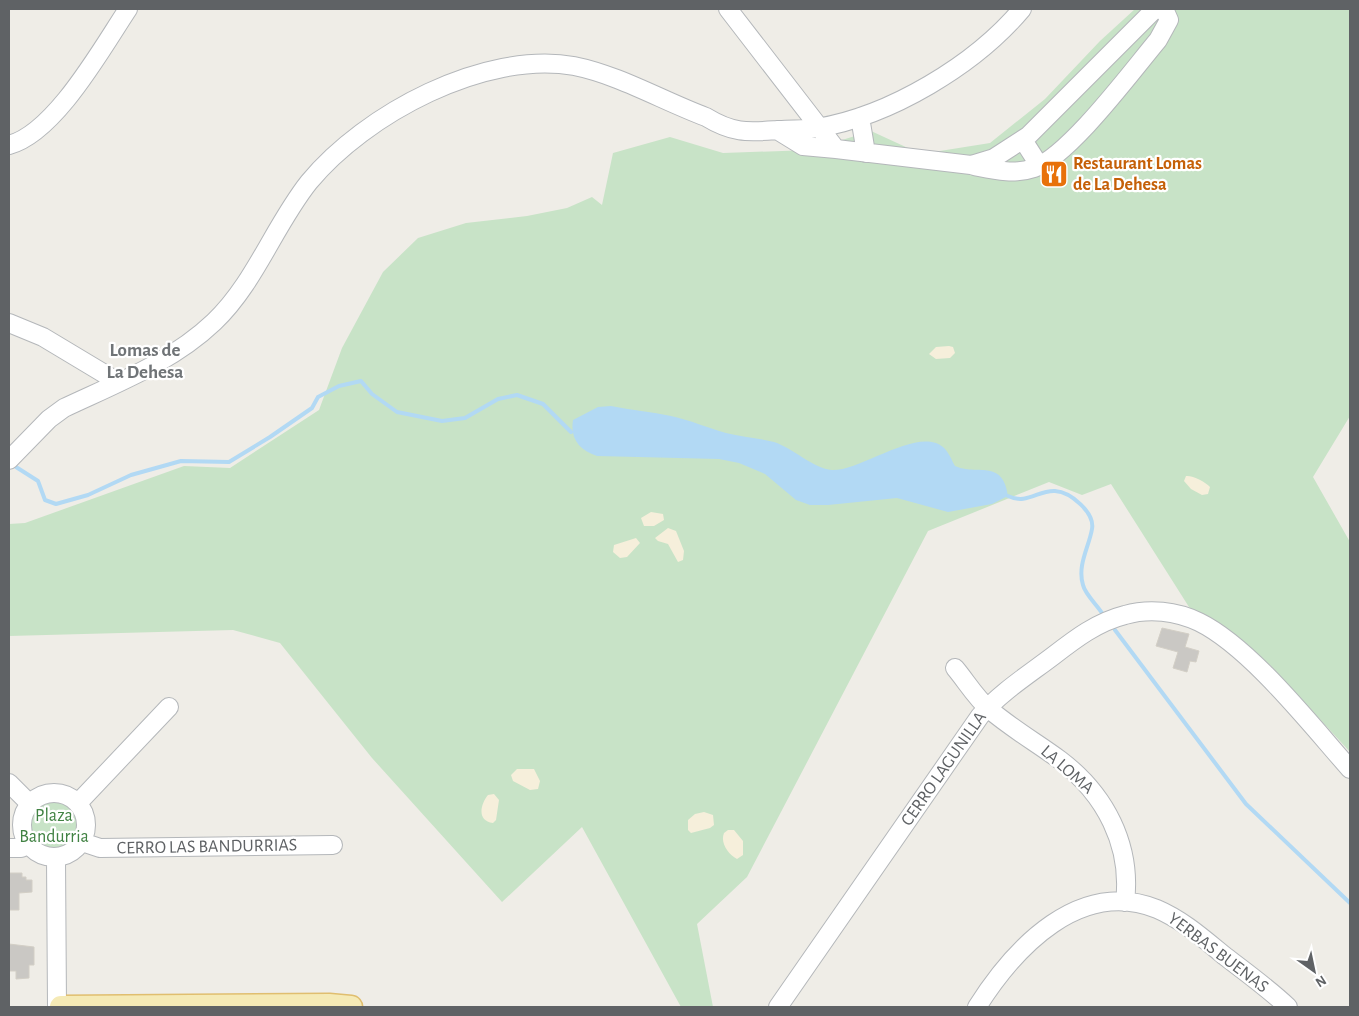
<svg xmlns="http://www.w3.org/2000/svg" width="1359" height="1016" viewBox="0 0 1359 1016" font-family="'Alegreya Sans',sans-serif">
  <style>
    .green { fill: #c8e3c7 }
    .sand { fill: #f6efdb }
    .water { fill: #b2d9f4 }
    .lines { fill: none; stroke-linecap: round; stroke-linejoin: round }
    .stream { stroke: #b2d9f4; stroke-width: 4 }
    .building { fill: #cac8c4; stroke: #d3cfc6 }
    .minor-casing { stroke: #b4b7ba; stroke-width: 20 }
    .major-casing { stroke: #e0be6f; stroke-width: 25 }
    .minor { stroke: #fff; stroke-width: 18 }
    .major { stroke: #f5eab6; stroke-width: 22 }
    .labels { text-anchor: middle; dominant-baseline: central; stroke-width: 4.5; stroke-linejoin: round; paint-order: stroke }
    .food-label { font-size: 18px; font-weight: bold; fill: #c56008; stroke: #fff; text-anchor: start }
    .street-label { font-size: 18px; fill: #5f6265; stroke: #fff }
    .park-label { font-size: 18px; fill: #418243; stroke: #fff }
    .neighbourhood-label { font-size: 19px; font-weight: bold; fill: #707477; stroke: #fff }
  </style>
  <rect width="100%" height="100%" fill="#efede7"/>
  <path class="green" d="M1135,9h215v407l-37,61 37,65v210l-79,-86 -82,-59 -78,-123 -29,11 -33,-13 -121,49 -181,346 -50,47 16,83h-32l-99,-180 -80,75 -130,-144 -92,-115 -47,-13 -224,6v-112l16,-1 159,-57 46,2 89,-58 23,-62 41,-76 35,-34 48,-15 61,-7 40,-8 25,-11 10,8 11,-52 57,-16 53,16 87,-3 61,-19 50,23 69,-11 55,-44 55,-58z
    M30 826a25 25 0 1 1 50 0a25 25 0 1 1-50 0Z"/>
  <path class="sand" d="M949,346l4,1 2,6 -5,5 -14,1 -7,-5 7,-7z
    M1186,476c6,-1 20,6 24,11l-2,7 -6,1 -11,-6 -7,-8z
    M651,512l12,2 1,6 -10,6h-10l-3,-8z
    M668,528l8,3 8,20 -1,9 -5,2 -10,-18 -10,-3 -3,-3z
    M636,538l4,5 -13,14 -7,1 -7,-6 1,-7z
    M517,769h17l6,12 -2,8 -8,1 -17,-9 -2,-6z
    M494,794l5,6 -3,20 -3,3c-16,-2 -13,-18 -5,-28z
    M704,812l9,3 1,10 -4,3 -19,5 -3,-3v-10l7,-6z
    M728,830h6l9,11v14l-6,4c-9,-5 -17,-16 -13,-26z"/>
  <path class="water" d="M611,406c20,4 41,6 60,10 19,4 37,12 55,17 16,4 33,5 48,9 19,6 40,27 58,28 29,1 86,-44 111,-23 6,5 9,14 12,19 21,10 48,-8 53,30l-16,8 -44,8 -51,-14 -69,7h-18l-14,-5 -31,-26 -26,-11 -20,-4 -122,-3c-18,-6 -27,-17 -24,-36l25,-13z"/>
  <g class="lines">
    <path class="stream" d="M16,467l22,14 7,19 11,4 32,-9 43,-20 50,-14 48,1 41,-25 42,-29 6,-11 21,-11 22,-5 11,13 25,18 45,9 23,-3 33,-19 19,-4 26,9 28,28
      M1008,496c19,9 30,-6 47,-5 16,1 40,22 37,38 -3,18 -15,36 -9,56 2,9 14,20 19,28
      M1115,630l131,174 104,99"/>
  </g>
  <path class="building" d="M1162,628l27,6 -4,13 14,4 -3,11 -6,-1 -3,11 -14,-4 5,-16 -22,-6z
    M9,873h13v4h4v3h6v12l-13,1v17h-10z
    M9,944l25,3v18h-5v13l-13,1v-8h-7z"/>
  <g class="lines">
    <g class="minor-casing">
      <path id="minor" d="M728,9l108,140 135,16 23,-7 34,-22 127,-127
        M860,117l6,36
        M777,130l26,16 33,3
        M1023,140l16,25
        M9,145c46,-12 93,-97 119,-136
        M974,166c20,4 40,9 60,2 35,-12 98,-97 124,-128l11,-20 -4,-9 -8,-2
        M9,323l34,14 75,45
        M9,460l40,-41 15,-11c53,-25 108,-46 150,-86 41,-39 60,-96 95,-140 56,-68 176,-132 265,-116 45,9 89,35 132,51 28,17 42,15 73,13 13,-1 26,0 38,-2 73,-12 158,-63 205,-119
        M955,668c11,13 21,30 34,41 22,19 48,34 71,51 45,34 72,85 65,142
        M9,783l21,21
        M22 825a32 32 0 1 1 64 0a32 32 0 1 1-64 0Z
        M78,803l91,-96
        M82,842l18,6 233,-3
        M9,848h12l7,-3
        M56,858l1,149
        M778,1007l202,-291c21,-24 48,-41 73,-60 22,-17 44,-34 72,-41 24,-7 51,-4 74,7 51,25 112,103 151,147
        M977,1007c38,-60 103,-129 180,-98 26,11 48,31 69,48 21,16 43,32 62,50"/>
    </g>
    <g class="major-casing">
      <path id="major" d="M61,1007l268,-2 22,2"/>
    </g>
    <use href="#minor" class="minor"/>
    <use href="#major" class="major"/>
  </g>
  <defs>
    <g id="restaurant-square" transform="scale(1.4375)"><rect x="-9" y="-9" width="18" height="18" rx="4" fill="#e8710a" stroke="#fff"/><path d="M-5-6h1v4h1v-4h1v4h1v-4h1v5L-1.5 .5V6h-2V.5L-5-1ZM5-6V6H3V1.5H1.5Q1.5-4 5-6Z" fill="#fff"/></g>
  </defs>
  <g fill-rule="evenodd">
    <use href="#restaurant-square" x="1054" y="174"/>
  </g>
  <g class="labels">
    <g class="food-label">
      <text x="1073" y="164">Restaurant Lomas<tspan x="1073" dy="21">de La Dehesa</tspan></text>
    </g>
    <g class="street-label">
      <text transform="translate(944 769) rotate(-55)">CERRO LAGUNILLA</text>
      <text transform="translate(1067 770) rotate(41)">LA LOMA</text>
      <text transform="translate(207 847) rotate(-1)">CERRO LAS BANDURRIAS</text>
      <text transform="translate(1218 953) rotate(37)">YERBAS BUENAS</text>
    </g>
    <g class="park-label">
      <text x="54" y="816">Plaza<tspan x="54" dy="21">Bandurria</tspan></text>
    </g>
    <g class="neighbourhood-label">
      <text x="145" y="350">Lomas de<tspan x="145" dy="22">La Dehesa</tspan></text>
    </g>
  </g>
  <rect width="1359" height="1016" fill="none" stroke="#5f6265" stroke-width="20"/>
  <g transform="translate(1314 971) rotate(147)" stroke="#ffffff" stroke-width="4" paint-order="stroke">
  <path d="M0-4L9 19L0 12L-9 19Z" fill="#5f6265"/>
  <text y="-8" font-size="14" font-weight="bold" text-anchor="middle" fill="#5f6265">N</text>
  </g>
</svg>
